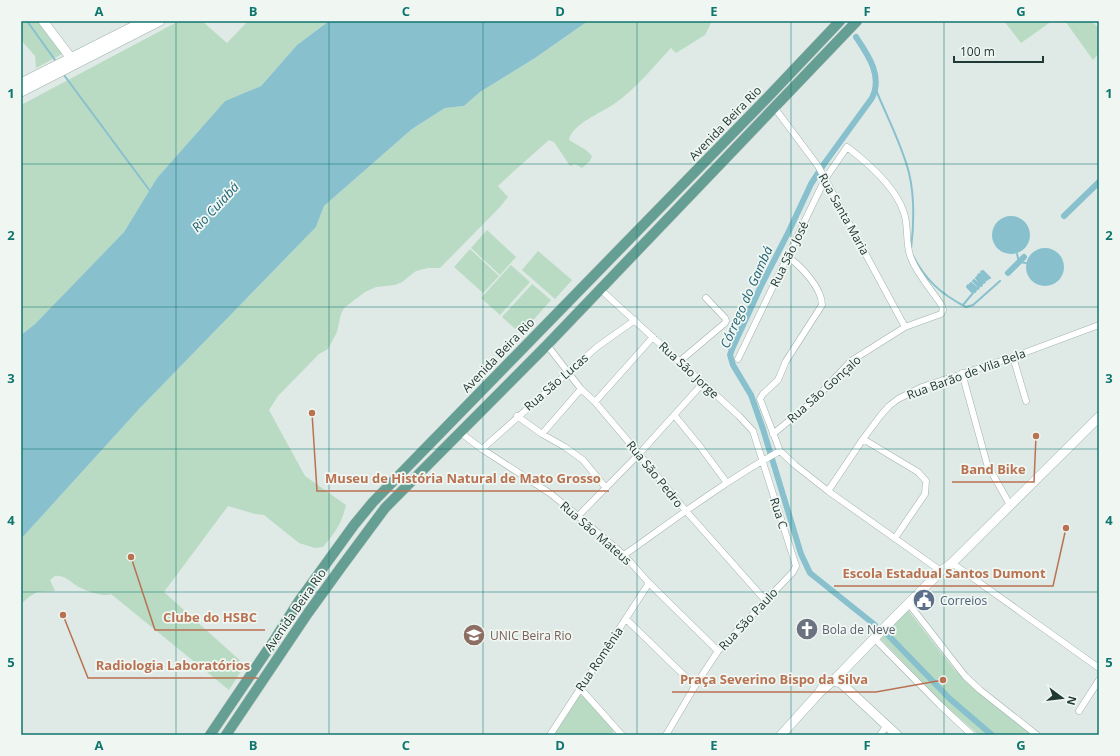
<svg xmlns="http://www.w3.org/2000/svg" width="1120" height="756" viewBox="0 0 1120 756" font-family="'Open Sans',sans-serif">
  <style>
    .green { fill: #b9dbc3 }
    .water { fill: #89c0ce }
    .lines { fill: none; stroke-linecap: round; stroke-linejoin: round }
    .stream { stroke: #89c0ce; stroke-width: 2 }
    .canal { stroke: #89c0ce; stroke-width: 6 }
    .street-casing { stroke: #a2b1ad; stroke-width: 7 }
    .secondary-casing { stroke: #9fb5ae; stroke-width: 10 }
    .primary-casing { stroke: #bcc4c2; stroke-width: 11 }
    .street { stroke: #fff; stroke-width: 6 }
    .secondary { stroke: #fff; stroke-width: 9 }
    .primary { stroke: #659e92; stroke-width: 10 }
    .grid { fill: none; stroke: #0f766e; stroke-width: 1; stroke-opacity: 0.55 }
    .labels { text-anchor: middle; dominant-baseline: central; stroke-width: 3.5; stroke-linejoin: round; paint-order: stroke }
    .street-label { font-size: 12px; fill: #213934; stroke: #f0f7f3 }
    .service-label { font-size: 12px; fill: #4e5e75; stroke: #f0f7f3; text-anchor: start }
    .worship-label { font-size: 12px; fill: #5b616d; stroke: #f0f7f3; text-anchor: start }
    .education-label { font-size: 12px; fill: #785e54; stroke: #f0f7f3; text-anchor: start }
    .water-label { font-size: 13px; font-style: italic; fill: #1e6172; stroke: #f0f7f3 }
    .leader { fill: none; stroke: #b97251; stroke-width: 1.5 }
    .callout-dot { fill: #b97251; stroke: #f0f7f3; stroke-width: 1.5 }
    .callout-label { font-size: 13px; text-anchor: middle; font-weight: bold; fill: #b97251; stroke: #f0f7f3; stroke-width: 3.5; stroke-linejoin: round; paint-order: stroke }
    .neatline { fill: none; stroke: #0f766e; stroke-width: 1.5 }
    .grid-label { font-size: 13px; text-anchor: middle; font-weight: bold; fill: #0f766e }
  </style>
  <rect width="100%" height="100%" fill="#dfeae6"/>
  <path class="green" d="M21,21h18l25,32 -28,15 -1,-12 -14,-16z
    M179,21h23l25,22 21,-22h81l-32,24 -36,41 -36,15 -68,77 -33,54 -89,92 -14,11v-230z
    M588,21h124l-7,14 -29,18 -5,-5c-17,18 -37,43 -57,56 -13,9 -42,20 -45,36l17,10 6,6 -2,5 -8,7 -7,-4 -5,2 -16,-24 -5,-2 -35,31 -16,15 10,11 -8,10 -60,61h-12l-12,3 -14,11 -7,3 -19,2 -11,5 -21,16 -3,6 -4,18 -9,17 -9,5 -41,42 -9,14 36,66 41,29c-4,18 -11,28 -23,42l-8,1 -16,-5 -35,-28 -9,-1 -27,-8 -64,86 81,73 -16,25 -118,-96c-8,3 -22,-2 -30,-6 -8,-3 -16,-14 -26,-12 -2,1 -3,3 -5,4l5,11 -18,1 -8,5 -8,7v-65l119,-131 176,-181 8,-21 88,-77 33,-21 19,-2 16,-14 55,-34z
    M1004,21h48l-31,22z
    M1065,21h26l8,7v25l-6,7z
    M487,230l29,27 -16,18 -29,-27z
    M470,249l29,27 -16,17 -29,-26z
    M538,251l34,29 -17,19 -33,-29z
    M511,265l19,17 -30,33 -19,-17z
    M532,284l19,16 -30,34 -19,-17z
    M908,610l46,59 22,21 56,45h-53l-36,-31 -65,-68z
    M579,695l4,1 30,33 1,3 -6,3h-55z"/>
  <path class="water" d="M329,21h259l-53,37 -55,34 -16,14 -19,2 -33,21 -88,77 -8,21 -176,181 -119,131v-204l14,-11 89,-92 33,-54 68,-77 36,-15 36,-41z
    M992 235a19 19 0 1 1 38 0a19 19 0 1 1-38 0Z
    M1026 267a19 19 0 1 1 38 0a19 19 0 1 1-38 0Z"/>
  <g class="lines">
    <path class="stream" d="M27,21l28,39
      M64,75l86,116
      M876,90c11,27 26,55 33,83 6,25 5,51 2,76
      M912,254c13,26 29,40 54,53l7,-2 27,-24
      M1017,254l2,8 7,1
      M963,305l10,-12 -6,-6 1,-2 7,7 1,-2 -6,-6 1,-1 7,6 1,-2 -6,-6 1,-1 7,6 1,-1 -6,-7 1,-1 6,6 2,-1 -7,-7 2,-1 6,6 2,-1 -7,-7 2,-1 7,7"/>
    <path class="canal" d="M856,37c12,18 27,39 16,61l-48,66 -13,20 -22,47 -28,55 -29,63 -2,6 3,10 18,30 12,34 38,125 9,19 65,52
      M1064,216l35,-34
      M1008,273l16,-16
      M888,635l62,64 42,36"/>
    <g class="street-casing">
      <path id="street" d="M774,107l44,59 87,161
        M788,257c13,9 34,31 34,48l-36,56 -8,19 -15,14 -3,5 20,52 15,14 33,26 113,80
        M600,289l139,127 14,15 43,135 -3,6 -75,79 -23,35 -29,49
        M547,345l34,44 14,13 44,52 47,57 79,89
        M1013,357l13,44
        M738,359l87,-180 22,-32c21,16 49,40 57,66 5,15 1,31 7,45 7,18 21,32 31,48l1,4 -2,4 -36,13 -54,34 -38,40 -40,33
        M680,361l45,-38 1,-2 -1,-3 -19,-20
        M962,373l25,91 23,41
        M595,402l58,-65
        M517,416l25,18 23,13 18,13 23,28
        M675,416l27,33 25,34
        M461,433l21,16 69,45 27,22 46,39 25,28 69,68
        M542,434l39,-45
        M863,439l55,33 8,9 -1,13 -30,44
        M482,449l115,-102 38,-27
        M828,491l35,-52 18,-24 8,-9 9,-7 24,-12 91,-30 86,-32
        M578,516l61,-62 64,-71
        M624,555c51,-36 101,-74 156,-104
        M952,563l147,105
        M909,604l56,72 15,14 57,45
        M626,619l69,67
        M874,638l66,67 32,30
        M580,688l42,47
        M1079,711l20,-31
        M550,735l99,-152
        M880,735l7,-10"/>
    </g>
    <g class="secondary-casing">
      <path id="secondary" d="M43,21l31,41
        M21,83l123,-62
        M21,92l139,-71
        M829,682l4,-1 8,2 56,52
        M819,693l17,-15 56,-58 49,-49 11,-8 147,-146
        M781,735l38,-42 3,-5"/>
    </g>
    <g class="primary-casing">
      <path id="primary" d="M210,735l65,-96 24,-38 55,-76 19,-23 394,-404 73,-77
        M226,735l82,-122 34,-47 43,-58 162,-163 310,-324"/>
    </g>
    <use href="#street" class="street"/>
    <use href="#secondary" class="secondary"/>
    <use href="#primary" class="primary"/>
  </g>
  <path class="grid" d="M176,21v714M329,21v714M483,21v714M637,21v714M791,21v714M944,21v714M21,164h1078M21,307h1078M21,449h1078M21,592h1078"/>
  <defs>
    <g id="civic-disc" transform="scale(1.15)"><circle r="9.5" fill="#5c6f8a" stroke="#f0f7f3"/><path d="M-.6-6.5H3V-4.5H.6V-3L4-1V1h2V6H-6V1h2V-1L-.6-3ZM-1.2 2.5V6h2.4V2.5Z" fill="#fff"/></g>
    <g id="church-disc" transform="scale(1.15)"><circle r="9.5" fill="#6b7280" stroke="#f0f7f3"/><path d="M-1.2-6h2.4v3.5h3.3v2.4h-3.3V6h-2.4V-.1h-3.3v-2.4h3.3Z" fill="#fff"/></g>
    <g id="university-disc" transform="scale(1.15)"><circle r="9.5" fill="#8d6e63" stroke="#f0f7f3"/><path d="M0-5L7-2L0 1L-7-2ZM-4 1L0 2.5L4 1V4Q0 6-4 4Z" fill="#fff"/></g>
  </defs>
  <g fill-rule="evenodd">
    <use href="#civic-disc" x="924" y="600"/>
    <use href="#church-disc" x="807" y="629"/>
    <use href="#university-disc" x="474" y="635"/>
  </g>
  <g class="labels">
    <g class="street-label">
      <text transform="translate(725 123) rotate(-46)">Avenida Beira Rio</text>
      <text transform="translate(844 214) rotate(61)">Rua Santa Maria</text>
      <text transform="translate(789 254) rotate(-64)">Rua São José</text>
      <text transform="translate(498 355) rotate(-46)">Avenida Beira Rio</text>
      <text transform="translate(689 370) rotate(43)">Rua São Jorge</text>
      <text transform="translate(966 374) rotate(-20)">Rua Barão de Vila Bela</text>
      <text transform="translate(556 382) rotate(-41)">Rua São Lucas</text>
      <text transform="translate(824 389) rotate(-42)">Rua São Gonçalo</text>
      <text transform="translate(655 474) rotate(51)">Rua São Pedro</text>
      <text transform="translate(779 513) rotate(72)">Rua C</text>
      <text transform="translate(596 533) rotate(41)">Rua São Mateus</text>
      <text transform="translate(295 610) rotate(-55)">Avenida Beira Rio</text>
      <text transform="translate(748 619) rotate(-47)">Rua São Paulo</text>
      <text transform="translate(599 659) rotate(-56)">Rua Romênia</text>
    </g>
    <g class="service-label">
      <text x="940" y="600">Correios</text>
    </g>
    <g class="worship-label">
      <text x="822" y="629">Bola de Neve</text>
    </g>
    <g class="education-label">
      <text x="490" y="635">UNIC Beira Rio</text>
    </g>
    <g class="water-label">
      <text transform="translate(215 207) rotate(-47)">Rio Cuiabá</text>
      <text transform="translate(746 297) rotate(-66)">Córrego do Gambá</text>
    </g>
  </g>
  <path class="leader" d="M1036 436L1034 482H952M312 413L317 491H609M1066 528L1053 586H834M131 557L155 630H265M63 615L88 678H258M943 680L876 692H672"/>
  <g class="callout-dot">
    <circle cx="1036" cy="436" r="4"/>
    <circle cx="312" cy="413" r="4"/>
    <circle cx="1066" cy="528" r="4"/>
    <circle cx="131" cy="557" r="4"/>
    <circle cx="63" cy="615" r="4"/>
    <circle cx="943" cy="680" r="4"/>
  </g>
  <g class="callout-label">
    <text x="993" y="474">Band Bike</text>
    <text x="463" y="483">Museu de História Natural de Mato Grosso</text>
    <text x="944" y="578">Escola Estadual Santos Dumont</text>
    <text x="210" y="622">Clube do HSBC</text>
    <text x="173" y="670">Radiologia Laboratórios</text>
    <text x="774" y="684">Praça Severino Bispo da Silva</text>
  </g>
  <rect width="1120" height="756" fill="none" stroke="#f0f7f3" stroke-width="44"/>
  <g transform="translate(1062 698) rotate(105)" stroke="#f0f7f3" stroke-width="3" paint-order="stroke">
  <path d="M0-3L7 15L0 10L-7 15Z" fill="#213934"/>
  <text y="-6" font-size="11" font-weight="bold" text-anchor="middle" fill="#213934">N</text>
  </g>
  <path d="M954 56v6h89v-6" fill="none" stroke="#213934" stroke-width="2"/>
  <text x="960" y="56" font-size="12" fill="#213934" stroke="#f0f7f3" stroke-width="3" paint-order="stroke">100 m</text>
  <rect x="22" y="22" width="1076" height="712" class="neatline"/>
  <g class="grid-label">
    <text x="99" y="16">A</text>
    <text x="253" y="16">B</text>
    <text x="406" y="16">C</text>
    <text x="560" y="16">D</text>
    <text x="714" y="16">E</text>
    <text x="867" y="16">F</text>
    <text x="1021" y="16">G</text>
    <text x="11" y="98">1</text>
    <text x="1109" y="98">1</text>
    <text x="11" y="240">2</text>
    <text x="1109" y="240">2</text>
    <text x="11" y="383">3</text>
    <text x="1109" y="383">3</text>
    <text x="11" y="525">4</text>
    <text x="1109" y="525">4</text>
    <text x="11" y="667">5</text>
    <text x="1109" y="667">5</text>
    <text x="99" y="750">A</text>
    <text x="253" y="750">B</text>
    <text x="406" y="750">C</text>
    <text x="560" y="750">D</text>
    <text x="714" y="750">E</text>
    <text x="867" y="750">F</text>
    <text x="1021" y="750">G</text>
  </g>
</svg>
